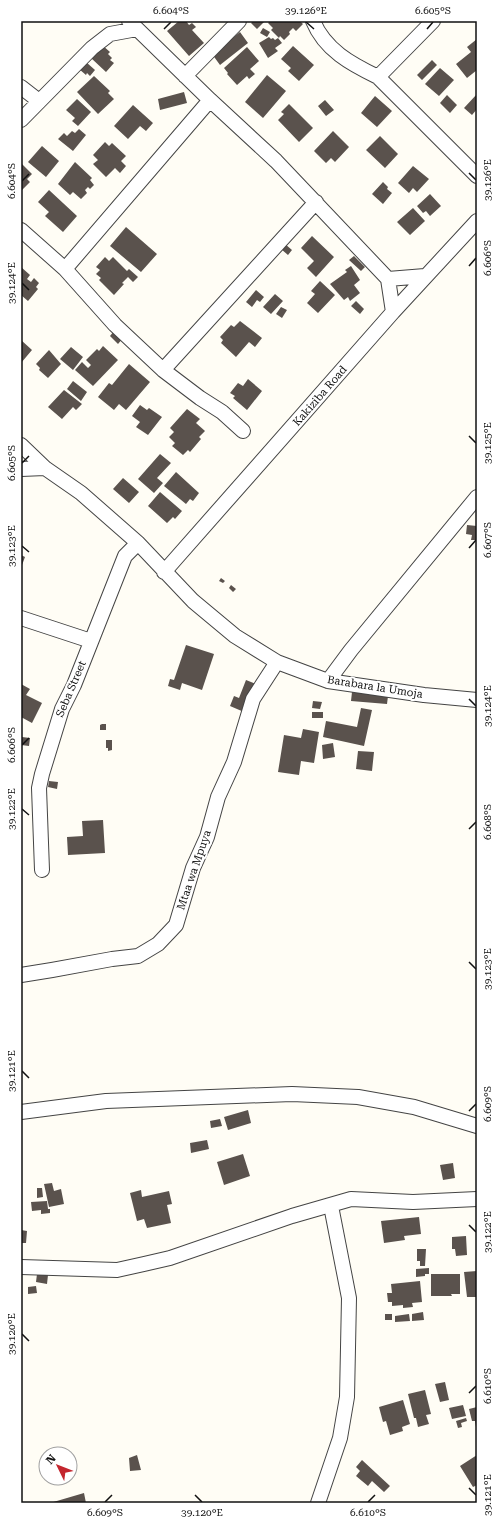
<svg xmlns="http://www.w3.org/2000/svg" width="498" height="1524" viewBox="0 0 498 1524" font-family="'Roboto Serif',serif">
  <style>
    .building { fill: #5a524d }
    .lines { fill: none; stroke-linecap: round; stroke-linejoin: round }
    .minor-casing { stroke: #444; stroke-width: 16 }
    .minor { stroke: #fff; stroke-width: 14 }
    .ticks { fill: none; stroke: #111; stroke-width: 1.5 }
    .labels { text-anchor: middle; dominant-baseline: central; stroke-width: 4; stroke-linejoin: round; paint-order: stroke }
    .street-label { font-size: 11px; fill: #111; stroke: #fff }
    .neatline { fill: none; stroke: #111; stroke-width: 1.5 }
    .ticks-label { font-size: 10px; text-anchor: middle; fill: #111 }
  </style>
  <rect width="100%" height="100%" fill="#fffdf5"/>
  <path class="building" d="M179,21h7l3,4 3,-2 4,4 -4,3 12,13 -15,13 -22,-25z
    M253,21h12l-8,8 -6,-6z
    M270,21h30l3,3 -7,7 -3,-3 -4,4 1,2 -6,6 -4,-4 -1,2 -8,-8 2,-2 -5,-5z
    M263,28l7,4 -3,5 -7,-4z
    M240,32l8,11 -28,22 -8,-11z
    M269,37l2,2 2,-1 2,2 3,-2 4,5 -7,5 3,3 -10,7 -9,-15z
    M477,39v31l-10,8 -11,-14 15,-12 -4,-5z
    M102,45l8,7 -2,2 4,4 -2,2 4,3 -8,9 -15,-14z
    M293,46l21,19 -15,16 -11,-10 3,-3 -10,-9z
    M247,47l12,14 -9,8 5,5 -6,5 -2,-3 -10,9 -10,-11 1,-1 -4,-5z
    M432,60l5,5 -15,15 -5,-5z
    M86,62l9,8 -5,6 -3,-3 -1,2 -7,-6z
    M440,68l14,12 -15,16 -14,-12z
    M267,75l19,16 -23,27 -18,-16z
    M94,76l16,15 -2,2 6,6 -16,15 -21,-22z
    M184,92l3,11 -27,7 -2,-11z
    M477,94v15l-5,6 -8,-7z
    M447,95l10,10 -7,8 -10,-10z
    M375,96l17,15 -15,16 -16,-14z
    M77,99l14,13 -13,14 -6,-5 3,-3 -9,-8z
    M325,100l9,10 -8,6 -8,-10z
    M289,104l24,24 -14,14 -21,-22 6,-6 -3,-2z
    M133,105l20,18 -7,8 -6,-5 -12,13 -14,-13z
    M79,129l7,6 -13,16 -15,-12 6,-6 3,3 5,-5 3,2z
    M333,131l16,16 -14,15 -4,-4 -5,5 -12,-12z
    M380,136l18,18 -13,14 -19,-18z
    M105,142l4,4 3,-3 14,13 -5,5 5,5 -6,7 -5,-5 -9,9 -13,-13 5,-4 -5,-5z
    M42,146l17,15 -13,16 -18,-15z
    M75,162l17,16 -2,2 4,5 -4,4 -2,-2 -3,3 2,3 -6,6 -8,-7 -3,3 -12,-11z
    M21,163l11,11 -5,5 3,3 -9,9z
    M413,166l16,13 -12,13 -4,-4 -4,5 -11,-10z
    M383,182l5,5 -1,2 5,4 -9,11 -11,-10z
    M49,190l28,26 -14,16 -18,-16 4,-4 -11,-10z
    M430,194l11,12 -11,10 -4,-5 -3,2 -6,-7z
    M413,208l12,13 -15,14 -13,-13z
    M126,227l31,27 -16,18 -31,-26z
    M312,236l22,21 -18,20 -9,-9 7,-7 -13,-13z
    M285,244l7,6 -4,5 -7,-6z
    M354,256l11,11 -4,4 -12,-11z
    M105,257l4,4 4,-4 14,14 2,-2 9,8 -5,5 -5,-5 -6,6 2,1 -10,11 -15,-15 2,-2 -5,-4 4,-4 -4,-3z
    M351,266l9,14 -6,5 6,8 -10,8 -2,-4 -4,3 -14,-16 17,-12 -2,-2z
    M21,267l9,8 -3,4 4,3 3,-4 5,5 -3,4 2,2 -10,12 -7,-6z
    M320,281l15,14 -17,18 -11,-10 8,-9 -4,-3z
    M256,290l8,7 -4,5 -3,-2 -5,7 -6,-5z
    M275,294l8,7 -12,13 -8,-7z
    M356,301l8,8 -4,5 -9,-8z
    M281,307l6,3 -5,8 -6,-4z
    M240,321l22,17 -7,9 -6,-5 -13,15 -15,-14 2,-3 -3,-3 11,-12 3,2z
    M114,331l9,7 -5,6 -8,-8z
    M21,340l11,10 -11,13z
    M103,346l15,14 -25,26 -18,-16 7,-8 6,6 3,-3 -5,-5 11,-11 2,2z
    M71,347l12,10 -10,13 -13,-11z
    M49,350l12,14 -13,14 -9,-8 1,-2 -4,-4z
    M129,364l21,18 -24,28 -7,-6 -5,6 -16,-13 11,-14 3,2z
    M248,379l14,12 -15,19 -14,-12 2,-2 -5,-3 8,-10 5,3z
    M73,381l14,11 -6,9 -14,-12z
    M64,390l18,14 -6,6 -3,-3 -11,12 -14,-12z
    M140,405l7,5 2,-2 13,9 -14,18 -12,-8 4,-5 -8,-6z
    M187,409l13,10 -4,4 9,8 -6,6 2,2 -11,13 -2,-2 -5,5 -11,-9 3,-3 -6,-6 5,-5 -4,-4z
    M160,454l11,9 -14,15 6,5 -9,10 -16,-14z
    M176,472l23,21 -6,8 -3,-2 -4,5 -22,-18z
    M123,478l16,14 -10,11 -16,-14z
    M160,492l22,19 -7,8 -2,-2 -6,6 -19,-17z
    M467,525l10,1v14h-6l1,-5 -6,-1z
    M21,555l4,2 -3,8h-1z
    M221,578l4,3 -2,2 -4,-2z
    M231,585l5,4 -3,3 -4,-4z
    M186,645l28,9 -12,36 -20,-7 -2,7 -12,-4 2,-7 4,1z
    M246,680l10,4 -12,28 -14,-6 4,-10 5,2z
    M21,684l9,5 -4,6 16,8 -10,20 -11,-6z
    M352,692l36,4 -1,8 -36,-3z
    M313,701l9,1 -2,7 -8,-1z
    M361,708l11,2 -8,36 -41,-9 3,-16 31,6z
    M312,712h11v6h-11z
    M102,724h4v6h-6v-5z
    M303,729l16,3 -5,31 -13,-2 -2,14 -21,-3 6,-37 17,3z
    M22,737l8,1 -1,8 -8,-1z
    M106,740h6v10l-4,1v-3h-2z
    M333,743l2,14 -12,2 -1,-14z
    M358,751l16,1 -2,19 -16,-2z
    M49,781l9,1 -1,7 -9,-2z
    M103,820l2,33 -37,2 -1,-18 16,-1 -1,-15z
    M248,1110l3,13 -23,7 -4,-13z
    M220,1119l2,7 -11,2 -1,-7z
    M207,1140l2,9 -18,4 -1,-10z
    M243,1154l7,22 -26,9 -7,-23z
    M453,1163l2,15 -12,2 -3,-15z
    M52,1183l2,8 7,-2 3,15 -15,3 -5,-23z
    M37,1188h5l1,9 -6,1z
    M141,1190l1,7 27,-6 3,13 -5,1 4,18 -24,5 -3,-9 -7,2 -7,-28z
    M47,1201l1,8h2v4l-9,1v-4l-9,1 -1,-9z
    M419,1217l2,17 -17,2 1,4 -21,3 -3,-22z
    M21,1230l6,1 -1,12h-5z
    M466,1236l1,19 -11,1 -1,-7h-3v-12z
    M417,1249h9l-1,17h-5v-5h-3z
    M429,1268v6h-4v2l-9,1v-8z
    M477,1271v26h-10l-3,-25z
    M37,1274l11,1 -1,9 -11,-2z
    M431,1274h29v20h-9l1,2h-21z
    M420,1281l2,21 -10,1 1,4 -10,1v-3l-11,1v-4h-4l-1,-9h5l-1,-9z
    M36,1286l1,7 -9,1v-7z
    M423,1312l1,8 -12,1v-7z
    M385,1314h7v6h-7z
    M409,1314l1,7 -15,1v-6z
    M445,1382l4,18 -9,2 -5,-18z
    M425,1390l6,24 -5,1 3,9 -11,3 -2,-9h-2l-6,-24z
    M403,1400l7,24 -8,3 1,4 -13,4 -4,-14 -3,1 -4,-15z
    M463,1405l3,11 -14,3 -3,-11z
    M477,1407v20h-1l-1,-6h-3l-3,-12z
    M466,1418l1,3 -6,2 1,4 -4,1 -2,-7z
    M137,1455l4,15 -11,1 -1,-13z
    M477,1455v30l-4,2 -13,-21z
    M362,1460l28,26 -6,6 -12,-11 -4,5 -12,-10 4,-5 -4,-4z
    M84,1493l2,10h-36z"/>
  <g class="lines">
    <g class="minor-casing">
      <path id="minor" d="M129,21l81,79 66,61 112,118 5,33
        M313,21c12,29 38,43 65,56l99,99
        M185,76l54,-55
        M378,77l55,-56
        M21,87l18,14
        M21,120l71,-72 18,-14 27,-5
        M21,230l44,39 50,56 48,45 37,28 22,14 21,19
        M65,269l145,-169
        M388,279l37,-3
        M163,370l153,-168
        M21,445l24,23 36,25 57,50 55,58 42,35 42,26 51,19 96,14 53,5
        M21,469l24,-1
        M164,572l229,-260 84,-91
        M21,618l70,23
        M328,681l23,-31 126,-153
        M42,870l-3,-82 3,-14 20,-65 12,-24 51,-129 13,-13
        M21,975l31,-5 60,-11 26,-3 20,-12 18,-19 17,-57 14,-31 11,-40 16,-35 19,-63 24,-37
        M21,1112l85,-11 186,-7 66,3 56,10 63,19
        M21,1267l96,3 27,-6 26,-6 122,-42 59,-17 62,3 64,-3
        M318,1503l22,-65 7,-41 2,-99 -18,-92"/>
    </g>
    <use href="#minor" class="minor"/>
  </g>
  <path class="ticks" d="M306,22l8,7M164,29l7,-7M427,29l6,-7M469,173l7,7M22,181l7,-7M469,266l7,-8M22,283l7,7M469,436l7,7M22,463l7,-7M22,546l7,6M469,548l7,-8M469,699l7,7M22,745l7,-7M22,809l7,6M469,829l7,-7M469,962l7,7M22,1071l7,7M469,1111l7,-7M469,1225l7,7M22,1334l7,7M469,1393l7,-7M469,1488l7,7M195,1495l7,7M105,1502l7,-7M368,1502l7,-7"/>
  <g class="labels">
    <g class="street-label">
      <text transform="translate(320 396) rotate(-49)">Kakiziba Road</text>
      <text transform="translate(375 687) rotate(9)">Barabara la Umoja</text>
      <text transform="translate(71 689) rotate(-67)">Seba Street</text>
      <text transform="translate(194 870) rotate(-71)">Mtaa wa Mpuya</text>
    </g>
  </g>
  <rect width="498" height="1524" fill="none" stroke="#ffffff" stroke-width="44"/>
  <g transform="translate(58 1466) rotate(313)"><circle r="19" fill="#ffffff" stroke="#a0a0a0"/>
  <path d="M0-3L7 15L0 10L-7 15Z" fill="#c4262e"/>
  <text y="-6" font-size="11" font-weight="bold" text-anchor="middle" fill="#111111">N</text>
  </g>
  <rect x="22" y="22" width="454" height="1480" class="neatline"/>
  <g class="ticks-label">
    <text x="171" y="14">6.604°S</text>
    <text x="306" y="14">39.126°E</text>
    <text x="433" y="14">6.605°S</text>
    <text transform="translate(487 180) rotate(-90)" y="4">39.126°E</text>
    <text transform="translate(11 181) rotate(-90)" y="4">6.604°S</text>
    <text transform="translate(487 258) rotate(-90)" y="4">6.606°S</text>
    <text transform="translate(11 283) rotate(-90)" y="4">39.124°E</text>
    <text transform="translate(487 443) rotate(-90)" y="4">39.125°E</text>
    <text transform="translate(11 463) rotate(-90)" y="4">6.605°S</text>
    <text transform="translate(487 540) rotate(-90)" y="4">6.607°S</text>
    <text transform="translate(11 546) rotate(-90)" y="4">39.123°E</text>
    <text transform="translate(487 706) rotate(-90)" y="4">39.124°E</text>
    <text transform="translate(11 745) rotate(-90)" y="4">6.606°S</text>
    <text transform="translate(11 809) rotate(-90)" y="4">39.122°E</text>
    <text transform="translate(487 822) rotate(-90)" y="4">6.608°S</text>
    <text transform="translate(487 969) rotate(-90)" y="4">39.123°E</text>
    <text transform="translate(11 1071) rotate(-90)" y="4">39.121°E</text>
    <text transform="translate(487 1104) rotate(-90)" y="4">6.609°S</text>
    <text transform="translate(487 1232) rotate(-90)" y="4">39.122°E</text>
    <text transform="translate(11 1334) rotate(-90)" y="4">39.120°E</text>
    <text transform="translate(487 1386) rotate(-90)" y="4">6.610°S</text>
    <text transform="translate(487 1495) rotate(-90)" y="4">39.121°E</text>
    <text x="105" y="1516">6.609°S</text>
    <text x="202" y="1516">39.120°E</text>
    <text x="368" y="1516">6.610°S</text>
  </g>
</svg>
